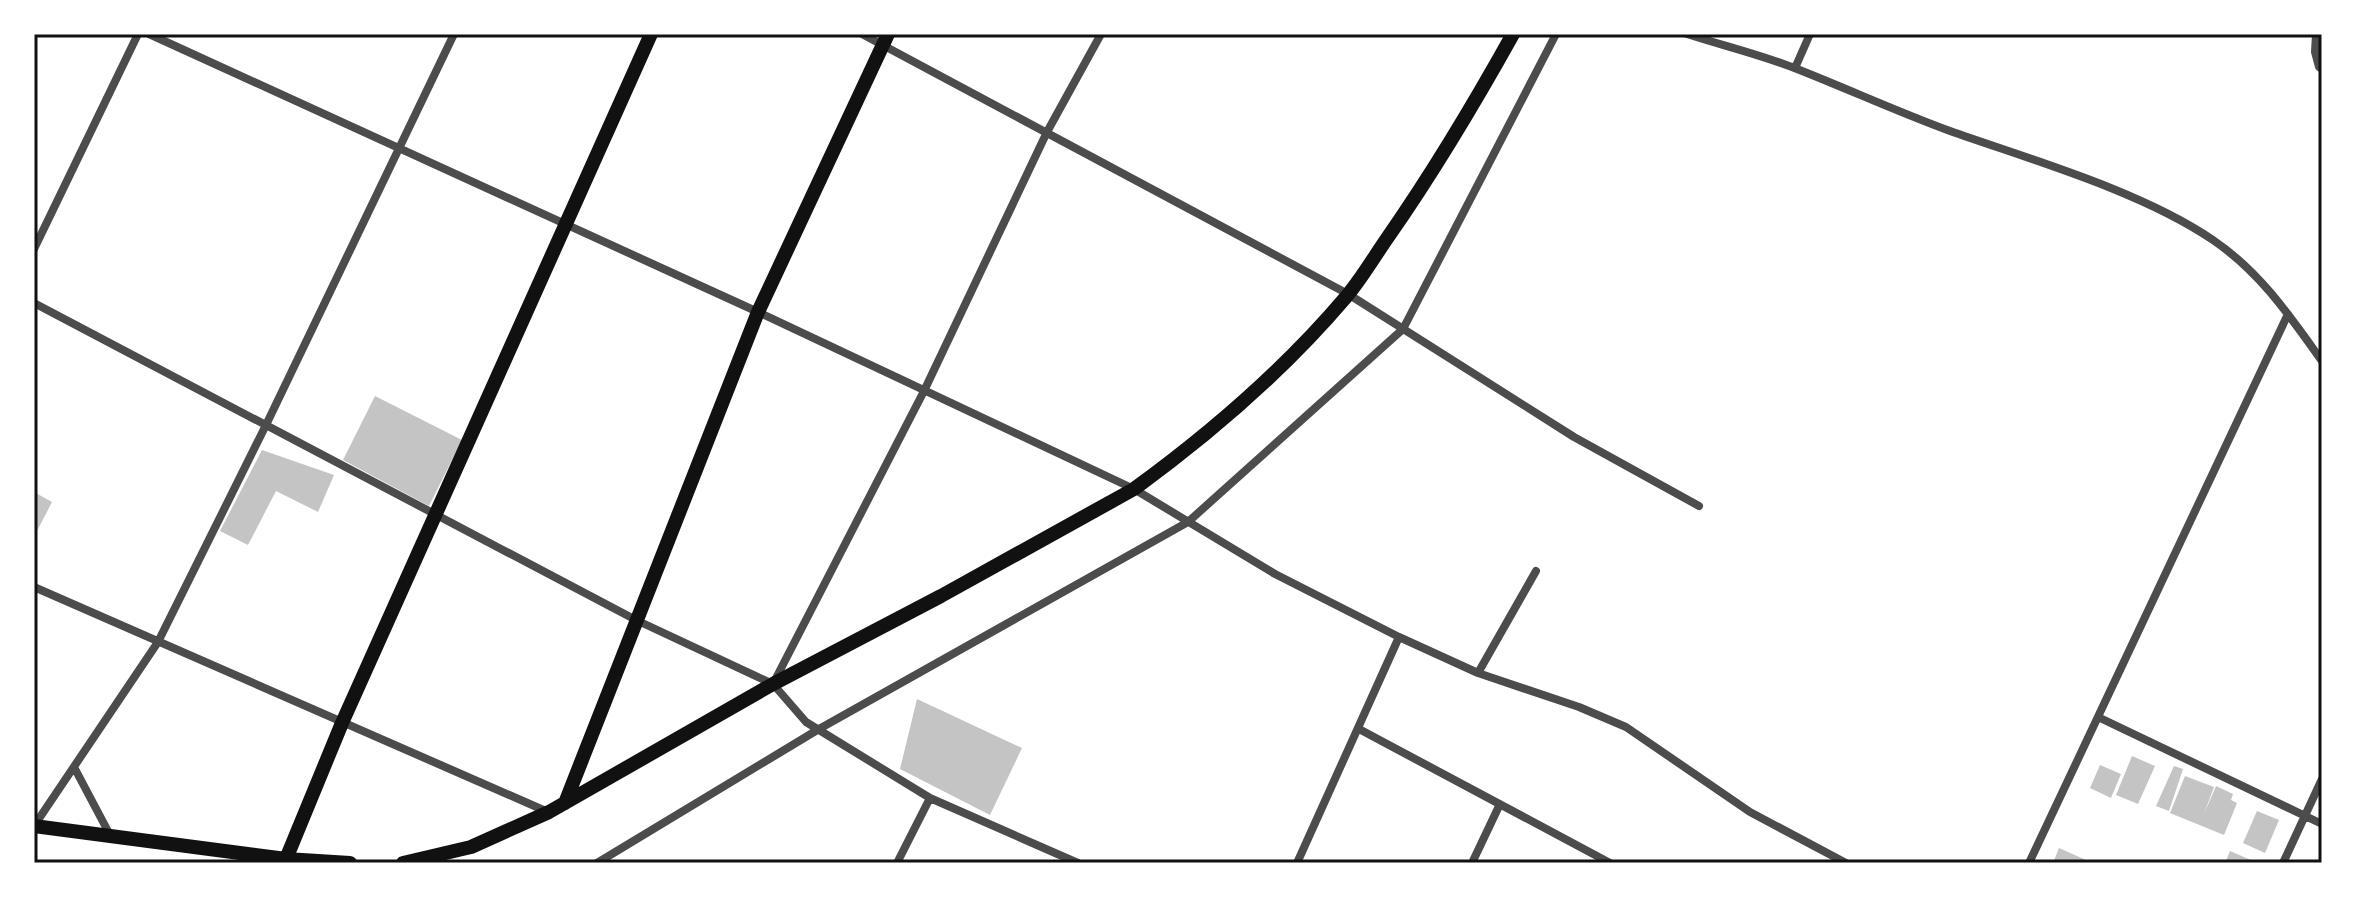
<svg xmlns="http://www.w3.org/2000/svg" width="2356" height="897" viewBox="0 0 2356 897" font-family="Cabin,sans-serif">
  <style>
    .building { fill: #c4c4c4 }
    .lines { fill: none; stroke-linecap: round; stroke-linejoin: round }
    .minor { stroke: #4c4c4c; stroke-width: 8 }
    .primary { stroke: #111; stroke-width: 14 }
    .neatline { fill: none; stroke: #111; stroke-width: 3 }
  </style>
  <rect width="100%" height="100%" fill="#fff"/>
  <path class="building" d="M375,396l87,44 -33,66 -86,-46z
    M262,450l72,25 -16,37 -42,-21 -28,54 -28,-14z
    M34,492l18,10 -18,35z
    M917,699l105,49 -32,67 -90,-46z
    M2132,756l23,10 -17,38 -22,-9z
    M2100,765l21,9 -10,24 -21,-10z
    M2174,766l9,3 -14,42 -13,-5z
    M2185,776l29,11 -10,27 12,-28 17,8 -2,6 6,3 -13,32 -54,-22z
    M2257,811l22,9 -14,33 -22,-10z
    M2059,848l27,12 -2,3h-31z
    M2230,851l28,12h-33z"/>
  <g class="lines">
    <path class="minor" d="M149,34l609,278 376,177 141,85 124,63 79,36 101,34 47,20 124,85 96,51
      M862,34l486,260 226,143 125,69
      M1687,34c37,12 75,21 110,35 51,20 101,43 153,62 82,29 191,60 263,109 47,32 76,75 109,121
      M2316,34l-1,18 4,15 3,2
      M1795,68l15,-34
      M34,249l104,-215
      M34,303l602,317 137,64 33,38 124,76 148,65
      M34,587l514,225
      M1478,673l58,-102
      M775,680l149,-289 123,-259 54,-98
      M2098,717l224,107
      M1359,729l251,134
      M74,767l36,68
      M34,826l124,-184 108,-217 188,-391
      M597,863l222,-134 369,-207 215,-193 153,-295
      M897,863l33,-65
      M1297,863l102,-226
      M1472,863l28,-59
      M2029,863l259,-549
      M2283,863l39,-84"/>
    <path class="primary" d="M565,803l193,-491 130,-278
      M34,826l252,33 64,4
      M286,859l56,-136 309,-689
      M403,863l68,-16 78,-35 224,-128 168,-88 193,-107c77,-56 150,-119 212,-192 16,-19 28,-40 42,-60 46,-66 86,-133 125,-203"/>
  </g>
  <rect width="2356" height="897" fill="none" stroke="#ffffff" stroke-width="72"/>
  <rect x="36" y="36" width="2284" height="825" class="neatline"/>
</svg>
